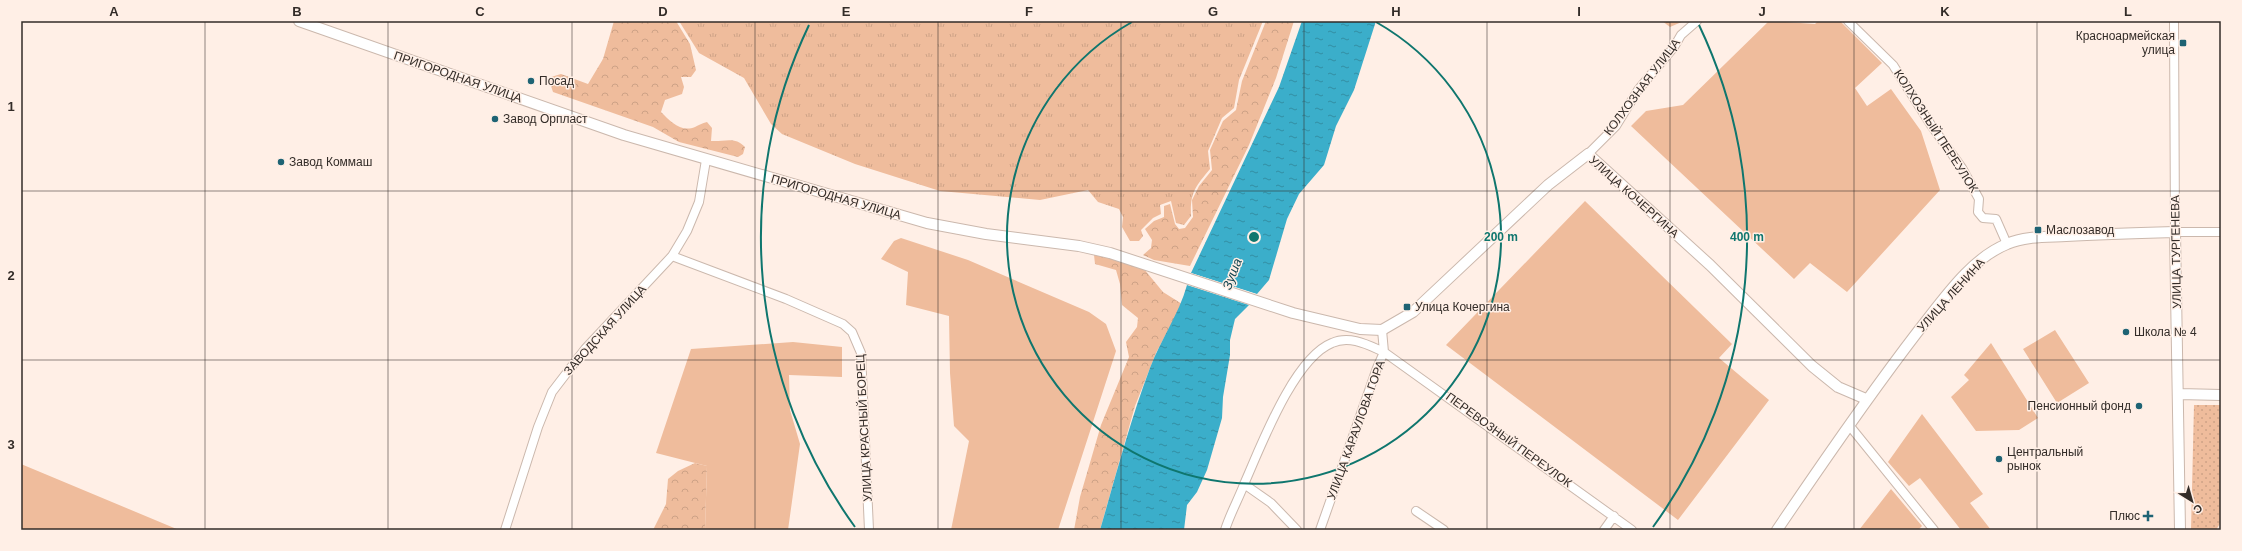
<svg xmlns="http://www.w3.org/2000/svg" width="2242" height="551" viewBox="0 0 2242 551" font-family="Arial,sans-serif">
  <style>
    .grass { fill: url(#grass-tufts) }
    .forest { fill: url(#forest-crowns) }
    .cemetery { fill: url(#cemetery-stones) }
    .park { fill: url(#park-dots) }
    .garden { fill: #efbc9c }
    .water { fill: url(#water-ripples) }
    .pier { fill: #ffefe6 }
    .lines { fill: none; stroke-linecap: round; stroke-linejoin: round }
    .minor-casing { stroke: #cbb8ad; stroke-width: 10 }
    .major-casing { stroke: #cbb8ad; stroke-width: 12 }
    .minor { stroke: #fff; stroke-width: 8 }
    .major { stroke: #fff; stroke-width: 10 }
    .grid { fill: none; stroke: #332c28; stroke-width: 1; stroke-opacity: 0.55 }
    .ring { fill: none; stroke: #0f766e; stroke-width: 2 }
    .poi-dot { fill: #1e6374; stroke: #ffefe6; stroke-width: 1.5 }
    .labels { text-anchor: middle; dominant-baseline: central; stroke-width: 3; stroke-linejoin: round; paint-order: stroke }
    .poi-label { font-size: 12px; fill: #332c28; stroke: #ffefe6; text-anchor: start }
    .street-label { font-size: 12px; fill: #332c28; stroke: #ffefe6 }
    .water-label { font-size: 13px; font-style: italic; fill: #144551; stroke: #ffefe6 }
    .centre { fill: #0f766e; stroke: #ffefe6; stroke-width: 2 }
    .ring-label { font-size: 12px; text-anchor: middle; font-weight: bold; fill: #0f766e; stroke: #ffefe6; stroke-width: 3; stroke-linejoin: round; paint-order: stroke }
    .neatline { fill: none; stroke: #332c28; stroke-width: 1.5 }
    .grid-label { font-size: 13px; text-anchor: middle; font-weight: bold; fill: #332c28 }
  </style>
  <defs>
    <pattern id="grass-tufts" width="24" height="20" patternUnits="userSpaceOnUse"><rect width="24" height="20" fill="#efbc9c"/><path d="M3 7l-1-3M5 7V3M7 7l1-3M15 17l-1-3M17 17v-4M19 17l1-3" fill="none" stroke="#cda286"/></pattern>
    <pattern id="forest-crowns" width="20" height="18" patternUnits="userSpaceOnUse"><rect width="20" height="18" fill="#efbc9c"/><path d="M2 6a3 3 0 1 1 6 0M12 15a3 3 0 1 1 6 0" fill="none" stroke="#cda286"/></pattern>
    <pattern id="cemetery-stones" width="16" height="16" patternUnits="userSpaceOnUse"><rect width="16" height="16" fill="#efbc9c"/><path d="M2 7V4a2 2 0 0 1 4 0v3zM10 15v-3a2 2 0 0 1 4 0v3z" fill="#cda286"/></pattern>
    <pattern id="park-dots" width="8" height="8" patternUnits="userSpaceOnUse"><rect width="8" height="8" fill="#efbc9c"/><path d="M2 2h.1M6 6h.1" fill="none" stroke="#cda286" stroke-width="1.8" stroke-linecap="round"/></pattern>
    <pattern id="water-ripples" width="26" height="14" patternUnits="userSpaceOnUse"><rect width="26" height="14" fill="#3baeca"/><path d="M2 4q2-2 4 0t4 0M15 11q2-2 4 0t4 0" fill="none" stroke="#328ea4"/></pattern>
  </defs>
  <rect width="100%" height="100%" fill="#ffefe6"/>
  <path class="grass" d="M679,21h584l-24,59 -5,28 -12,10 -14,33 2,18c-15,18 -20,24 -19,47l-7,9 -8,-2 -5,-22 -11,4 1,9 -8,4 -12,12 2,6 -4,5h-9l-8,-14 1,-10 -4,-8 -21,-7 -10,-12 -48,10 -100,-9 -85,-27 -73,-30 -11,-10 -27,-46 -45,-25z"/>
  <path class="forest" d="M614,21h62l14,23 6,26 -5,7h-10l3,10 -2,7 -17,6 -4,12c9,9 20,21 34,15 4,-2 7,-4 12,-5l5,6 -1,13c13,1 24,-5 34,6l-2,7 -5,3 -59,-15 -26,-15 -100,-35 -3,-9 1,-6 10,-3 27,10 15,-25z
    M1266,21h28l-18,57 -27,67 -59,121 -36,-6 -11,-5 8,-7 1,-8 -7,-11 9,-8 10,-4v-11l6,-2 5,20 4,5 6,-1 8,-11 -1,-17 7,-14 13,-16 -2,-20 13,-29 13,-11 6,-29z
    M1094,255l19,2 31,12 19,23 19,12 -26,49 -21,53 -35,124h-26l6,-33 21,-72 28,-68 -3,-15 11,-15 1,-9 -16,-13 -2,-21 -4,-14 -21,-6z
    M695,463l12,3 -2,64h-52l13,-26 2,-25 10,-8z"/>
  <path class="cemetery" d="M1662,21h22l-14,6z"/>
  <path class="park" d="M2194,405h27v117l-5,8h-25z"/>
  <path class="garden" d="M1769,21l46,3 3,-3h22l42,42 -27,25 12,18 24,-17 30,42 19,59 -93,102 -37,-29 -16,16 -163,-153 15,-15 37,-6z
    M1585,201l147,143 -13,14 50,42 -91,120 -232,-175z
    M901,238l67,22 121,52 17,12 10,27 -58,179h-107l18,-89 -15,-15 -4,-53 -1,-57 -43,-11 2,-33 -27,-13 13,-18z
    M2055,330l34,53 -32,20 -34,-54z
    M793,342l49,5v30l-53,-2 1,35 10,34 -12,86h-83l2,-64 -51,-13 35,-104z
    M1991,343l47,75 -19,12 -43,1 -25,-34 18,-17 -5,-5z
    M1922,414l61,80 -13,9 21,27h-30l-41,-52 -11,8 -21,-24z
    M21,464l158,66h-158z
    M1891,489l31,37 -4,4h-59z"/>
  <path class="water" d="M1302,21h74l-22,69 -18,36 -12,39 -25,29 -12,25 -18,61 -12,14 -66,-21 88,-186z
    M1187,285l62,20 -14,14 -5,21v15l-7,42 -1,21 -15,52 -10,22 -10,13 -3,25h-84c16,-55 30,-109 50,-162 11,-29 29,-54 37,-83z"/>
  <path class="pier" d="M1189,272l2,1 68,22 -2,1 -66,-21z
    M1186,283l65,21v1l-66,-21z"/>
  <g class="lines">
    <g class="minor-casing">
      <path id="minor" d="M1848,21l45,44 38,60 31,43 17,31 -1,13 5,6 13,1 11,25
        M2174,21l1,211h46
        M1588,154l28,-28 22,-36 36,-43 7,-12 16,-14
        M672,256l114,43 57,25 9,8 9,21 8,177
        M1849,425l85,105
        M1244,484l27,19 26,27
        M1416,511l28,19
        M505,530l33,-103 14,-35 33,-43 87,-93 15,-25 12,-29 7,-42
        M1225,530c5,-16 14,-32 20,-48 16,-36 49,-124 87,-139 18,-8 36,2 52,9l248,178
        M1320,530l57,-162 7,-16 -2,-22
        M1604,530l10,-14"/>
    </g>
    <g class="major-casing">
      <path id="major" d="M299,21l325,114 303,88 59,11 93,12 31,7 183,60 67,16 22,1 31,-18 135,-127 40,-31 122,111 102,101 26,21 28,12
        M2179,394l42,1
        M1777,530c46,-68 92,-135 142,-200 24,-30 51,-71 88,-86 18,-8 40,-7 59,-8 37,-2 73,-3 109,-4l5,298"/>
    </g>
    <use href="#minor" class="minor"/>
    <use href="#major" class="major"/>
  </g>
  <path class="grid" d="M205,21v509M388,21v509M572,21v509M755,21v509M938,21v509M1121,21v509M1304,21v509M1487,21v509M1670,21v509M1854,21v509M2037,21v509M21,191h2200M21,360h2200"/>
  <g class="ring">
    <path d="M1376 22A247 247 0 1 1 1132 22"/>
    <path d="M855 527A493 493 0 0 1 809 25M1699 25A493 493 0 0 1 1653 527"/>
  </g>
  <g class="poi-dot">
    <rect x="2179" y="39" width="8" height="8" rx="2"/>
    <circle cx="531" cy="81" r="4"/>
    <circle cx="495" cy="119" r="4"/>
    <circle cx="281" cy="162" r="4"/>
    <rect x="2034" y="226" width="8" height="8" rx="2"/>
    <rect x="1403" y="303" width="8" height="8" rx="2"/>
    <circle cx="2126" cy="332" r="4"/>
    <circle cx="2139" cy="406" r="4"/>
    <circle cx="1999" cy="459" r="4"/>
    <path d="M2146 510h4v4h4v4h-4v4h-4v-4h-4v-4h4z"/>
  </g>
  <g class="labels">
    <g class="poi-label">
      <text x="2175" y="36" text-anchor="end">Красноармейская<tspan x="2175" dy="14">улица</tspan></text>
      <text x="539" y="81">Посад</text>
      <text x="503" y="119">Завод Орпласт</text>
      <text x="289" y="162">Завод Коммаш</text>
      <text x="2046" y="230">Маслозавод</text>
      <text x="1415" y="307">Улица Кочергина</text>
      <text x="2134" y="332">Школа № 4</text>
      <text x="2131" y="406" text-anchor="end">Пенсионный фонд</text>
      <text x="2007" y="452">Центральный<tspan x="2007" dy="14">рынок</tspan></text>
      <text x="2140" y="516" text-anchor="end">Плюс</text>
    </g>
    <g class="street-label">
      <text transform="translate(458 77) rotate(19)">ПРИГОРОДНАЯ УЛИЦА</text>
      <text transform="translate(1642 87) rotate(-53)">КОЛХОЗНАЯ УЛИЦА</text>
      <text transform="translate(1936 131) rotate(57)">КОЛХОЗНЫЙ ПЕРЕУЛОК</text>
      <text transform="translate(836 197) rotate(16)">ПРИГОРОДНАЯ УЛИЦА</text>
      <text transform="translate(1634 197) rotate(42)">УЛИЦА КОЧЕРГИНА</text>
      <text transform="translate(2176 252) rotate(-91)">УЛИЦА ТУРГЕНЕВА</text>
      <text transform="translate(1951 295) rotate(-48)">УЛИЦА ЛЕНИНА</text>
      <text transform="translate(605 330) rotate(-48)">ЗАВОДСКАЯ УЛИЦА</text>
      <text transform="translate(864 428) rotate(-93)">УЛИЦА КРАСНЫЙ БОРЕЦ</text>
      <text transform="translate(1356 430) rotate(-70)">УЛИЦА КАРАУЛОВА ГОРА</text>
      <text transform="translate(1509 440) rotate(36)">ПЕРЕВОЗНЫЙ ПЕРЕУЛОК</text>
    </g>
    <g class="water-label">
      <text transform="translate(1232 274) rotate(-69)">Зуша</text>
    </g>
  </g>
  <circle cx="1254" cy="237" r="6" class="centre"/>
  <g class="ring-label">
    <text x="1501" y="241">200 m</text>
    <text x="1747" y="241">400 m</text>
  </g>
  <rect width="2242" height="551" fill="none" stroke="#ffefe6" stroke-width="44"/>
  <g transform="translate(2192 501) rotate(143)" stroke="#ffefe6" stroke-width="3" paint-order="stroke">
  <path d="M0-3L7 15L0 10L-7 15Z" fill="#332c28"/>
  <text y="-6" font-size="11" font-weight="bold" text-anchor="middle" fill="#332c28">С</text>
  </g>
  <rect x="22" y="22" width="2198" height="507" class="neatline"/>
  <g class="grid-label">
    <text x="114" y="16">A</text>
    <text x="297" y="16">B</text>
    <text x="480" y="16">C</text>
    <text x="663" y="16">D</text>
    <text x="846" y="16">E</text>
    <text x="1029" y="16">F</text>
    <text x="1213" y="16">G</text>
    <text x="1396" y="16">H</text>
    <text x="1579" y="16">I</text>
    <text x="1762" y="16">J</text>
    <text x="1945" y="16">K</text>
    <text x="2128" y="16">L</text>
    <text x="11" y="111">1</text>
    <text x="11" y="280">2</text>
    <text x="11" y="449">3</text>
  </g>
</svg>
